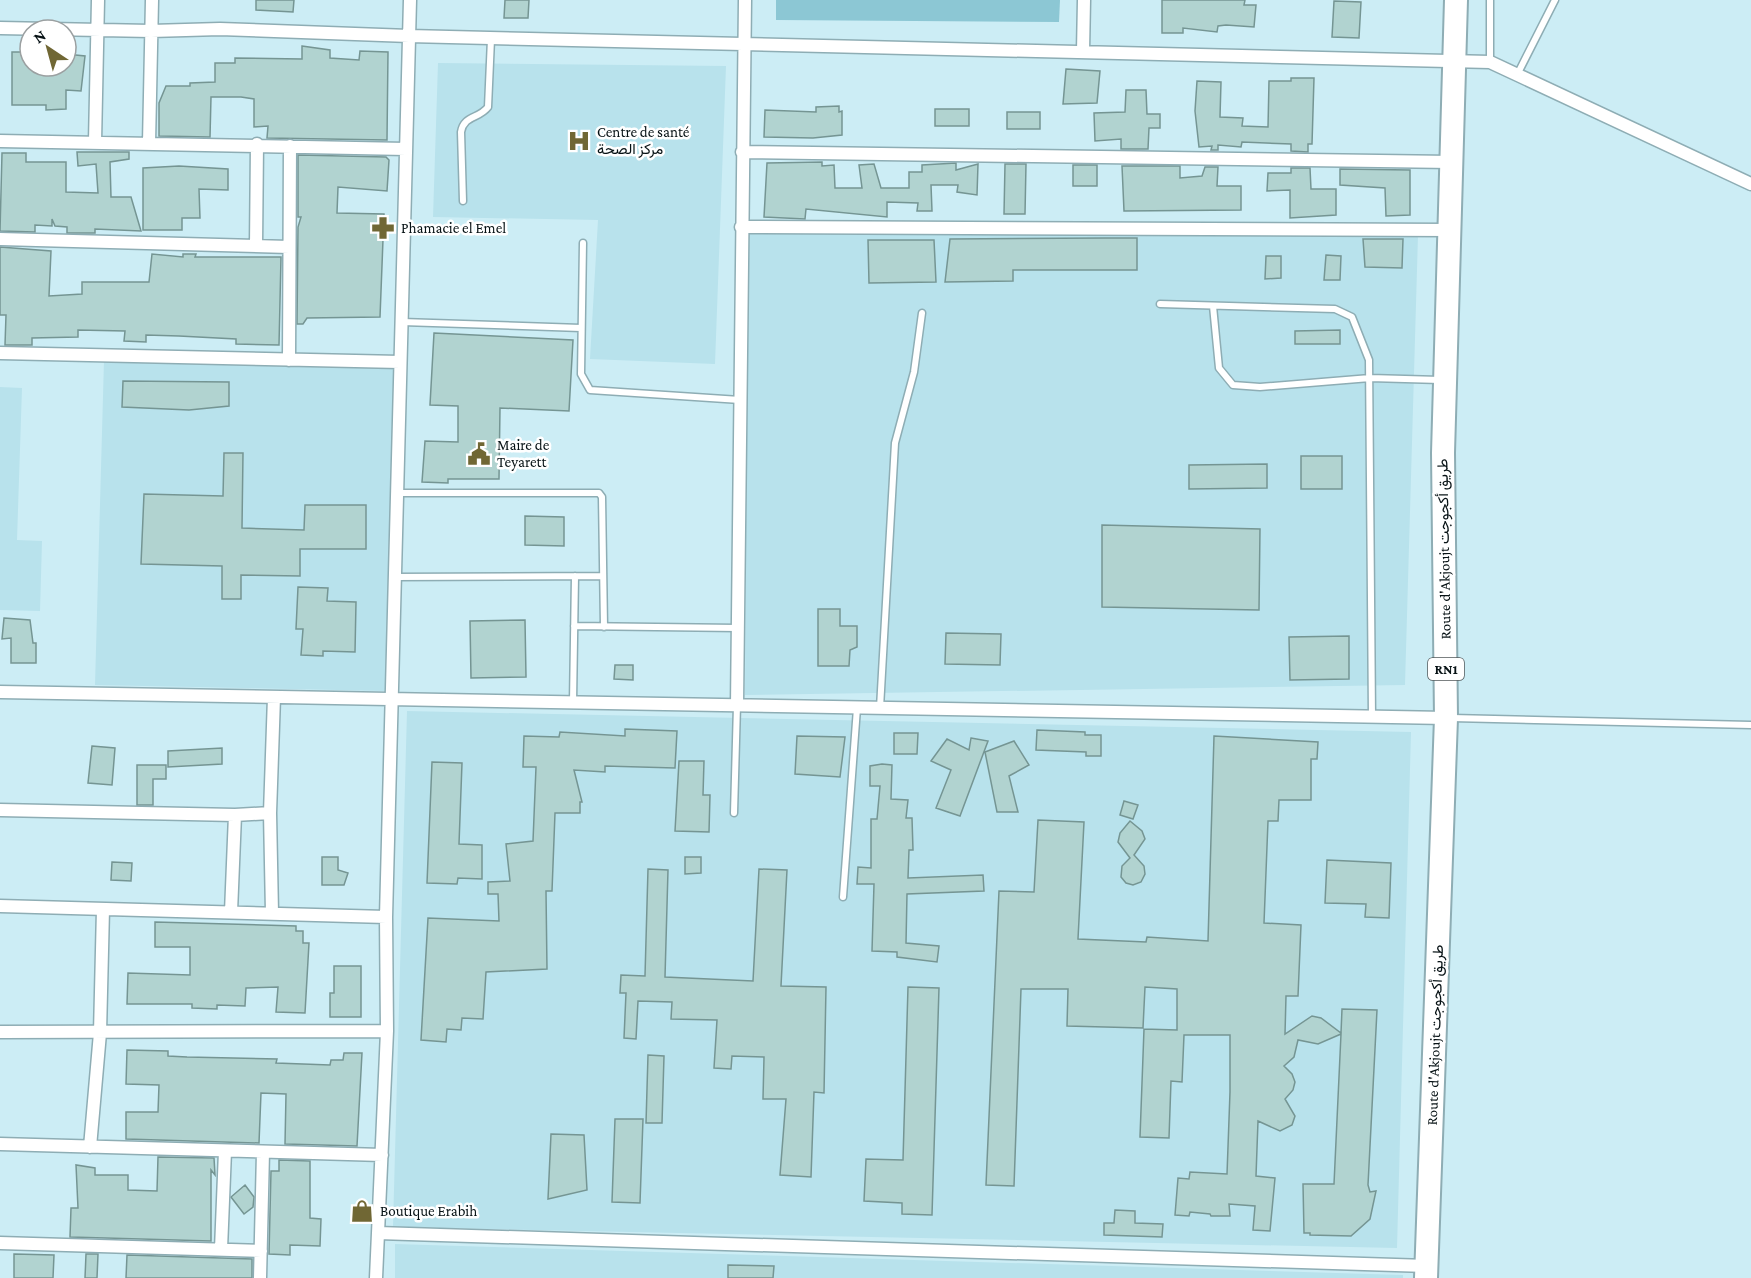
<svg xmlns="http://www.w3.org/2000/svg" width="1751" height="1278" viewBox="0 0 1751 1278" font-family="'Crimson Pro',Vazirmatn,serif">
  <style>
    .built { fill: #b8e2ec }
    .green { fill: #8cc7d4 }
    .building { fill: #b1d3d0; stroke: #759593; stroke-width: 1.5 }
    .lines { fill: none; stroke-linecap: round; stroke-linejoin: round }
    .lane-casing { stroke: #8eadb4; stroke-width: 9 }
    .street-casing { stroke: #8eadb4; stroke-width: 15 }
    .highway-casing { stroke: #8eadb4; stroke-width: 26 }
    .lane { stroke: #fff; stroke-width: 6 }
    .street { stroke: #fff; stroke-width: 12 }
    .highway { stroke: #fff; stroke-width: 22 }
    .labels { text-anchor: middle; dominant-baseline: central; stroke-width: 5; stroke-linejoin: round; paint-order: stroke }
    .shield { fill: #fff; stroke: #51585a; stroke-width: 1.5 }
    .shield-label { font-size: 14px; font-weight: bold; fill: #061114 }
    .poi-label { font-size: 15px; fill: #061114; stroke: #fff; text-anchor: start }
    .street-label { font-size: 15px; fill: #061114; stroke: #fff }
  </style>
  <rect width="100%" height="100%" fill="#ccedf5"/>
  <path class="built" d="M438,63l288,3 -11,298 -125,-5 8,-139 -165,-3z
    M748,233l670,2 -13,450 -660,10z
    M104,360l290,6 -8,325 -291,-6z
    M0,387l22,1 -5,152 25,1 -2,70 -40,-1z
    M407,711l1004,21 -14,516 -1004,-21z
    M395,1244l1008,31v3h-1008z"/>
  <path class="green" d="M776,0h284l-1,22 -283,-2z"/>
  <path class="building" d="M256,0h38l-1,12 -37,-2z
    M505,0h24l-1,18h-24z
    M1162,0h83l-1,5h12l-2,22 -28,-2 -8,1 -1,6 -34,-4v5h-21z
    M1334,1l27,1 -2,36 -27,-1z
    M302,46l28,4v8l29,2 1,-9 28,1 -1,88 -120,-2 1,-12 -14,1v-28l-13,-2h-30l-1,40 -51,-1v-33l7,-17h24v-3l25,-1v-19h20v-5l67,1z
    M12,52h18v14h36v-12l19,2 -4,35 -15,-1v19l-20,1v-5h-34z
    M1066,69l34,2 -3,32 -34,1z
    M1291,78h23l-2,66h-4v8l-17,-1v-7l-49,-2 -1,5 -23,-2v5h-7l1,-4 -13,1 -4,-36 2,-30 24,1 -1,35 23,1 -1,8 26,1 1,-46h22z
    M1126,90h20l1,24h13v14h-11l-1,21h-27v-10l-26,2 -1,-28 31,-1z
    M839,106v6l3,-1v24l-29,3 -49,-1 1,-27 51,2v-5z
    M935,109h34v17h-34z
    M1007,112h33v17h-33z
    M77,152h52v7l-19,3 1,35h20l10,34 -46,-2v4h-28v-6l-12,-1 -3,-7v7l-17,-1v7l-35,-1 2,-78h24v9h40v30l32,1 -2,-29 -18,2z
    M298,155l88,2 3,3 -2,31 -49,-4 -1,26 47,1 -4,103 -73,1 -4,6h-6l1,-97 3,-10h-3z
    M822,162v4l12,-1 1,23h27l-3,-23 15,-1 7,24h28v-16h13v-7l34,-2v7l22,-6 -1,31 -20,-3 1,-7h-27l1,26h-15l1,-8 -31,-1v15l-81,-8 -1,10 -41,-2 3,-54z
    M1005,164h21l-1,50h-21z
    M1073,165h24v21h-24z
    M179,166l49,3v21l-29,-1 1,29h-18v12h-39v-62z
    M1122,166h58v12l22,-2 3,-9h13l-1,19h24v24l-117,1z
    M1291,168h19l1,21h25v26l-46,3v-28l-23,1 1,-18h23z
    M1340,169l70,1v45l-24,1 -1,-28 -45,-3z
    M1105,238h32v32h-124v11l-68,1 5,-43z
    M1363,239h40l-1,29 -37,-1z
    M868,240h66l2,42 -67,1z
    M0,247l51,4 -2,45 33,-2v-12h67l3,-28 31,3v-3h13l-1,3h86l-2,88 -43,-1v-5l-57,-3 -33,-1v7l-22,-1 1,-10 -47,-1v7l-46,1v7h-27l1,-30h-6z
    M1326,255l15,1 -1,24h-16z
    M1266,256h15v22l-16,1z
    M1340,330v14h-45v-13z
    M434,333l139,7 -4,71 -69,-3 -1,71h-51v4l-26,-1 3,-41 33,1v-36l-28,-1z
    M123,381l106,1v24l-40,4 -67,-3z
    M224,453h19l-1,75 62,2 1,-25h61v44h-66v27l-59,-1v24h-19v-33l-81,-2 3,-70 79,2z
    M1301,456h41v33h-41z
    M1267,464v24l-78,1v-24z
    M525,516l39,1v29l-39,-1z
    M1102,525l158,4 -1,81 -157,-3z
    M298,587l30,1 -1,13 29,1 -1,50 -32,-1v5l-22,-1 2,-26h-7z
    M818,609h22v17h17v21l-7,3 -1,16h-31z
    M4,618l26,2 3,23h3v20h-25v-25l-9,1z
    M525,620l1,57 -55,1 -1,-57z
    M946,633l55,1 -1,31 -55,-1z
    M1349,636v43l-59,1 -1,-43z
    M615,665h18v15l-19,-1z
    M625,729l52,2 -2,37 -70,-2v6l-31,-2 8,32h-2v11h-25l-3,78h-6l1,78 -61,3 -3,47 -21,-1 -1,12 -14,-1 -1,13 -25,-2 7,-122 71,3 -1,-27h-10v-12l22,-1 -4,-37 27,-3 3,-74h-13l1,-31 35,1 1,-5 65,4z
    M1037,730l48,2v3h16v21h-15v-4l-50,-2z
    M894,733h24l-1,21h-23z
    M797,736l48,1 -5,40 -45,-3z
    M1214,736l104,6 -1,17h-6v41h-32l-1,21h-10l-4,102 37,2 -3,71h-12l-1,38 27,-18 9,2 20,15 1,-24 35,1 -9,175 2,7 6,-1 -6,28 -19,17 -41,-1v-2h-6l-1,-49h31l7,-150 -23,10 -20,-4 -4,17 -10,9 8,8 3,8 -2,8 -8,9 10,17 -3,9 -12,6 -22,-10 -2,55 19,2 -5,53 -17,-1 2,-24 -26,-2 1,12h-19l-1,-2 -20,-2 -1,4 -14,-1 3,-37 11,1 1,-7 37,2 3,-82v-57h-46l-2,47 -11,-1 -2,57 -29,-1 4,-108 33,1v-41l-32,-2 -2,41 -76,-2 1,-37h-47l-7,197 -28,-1 13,-294 35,1 4,-72 46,2 -6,117 68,3 1,-5 61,4z
    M971,738l17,3 -28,75 -24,-8 15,-38 -20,-9 16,-22 22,11z
    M1014,741l15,24 -20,11 9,36h-21l-12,-60z
    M92,746l23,2 -3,37 -24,-2z
    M222,748v16l-54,3v-16z
    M679,761h25l-1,34h7l-1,37 -34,-1z
    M432,762l30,1 -3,81 23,1v34l-24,-1 -1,6 -30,-1z
    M882,764l10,1 -1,34 17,1 -2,18h6l1,32h-4l-1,28 75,-3 1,16 -77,3 -1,49 33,3 -2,16 -40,-5v-5l-25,-1 2,-67h-17l1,-17 13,1v-49h6l3,-33h-10v-20z
    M137,765h29v14h-13v26h-16z
    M1124,801l14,4 -5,14 -13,-4z
    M1130,821l12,10 3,8 -11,16 10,11 1,8 -4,8 -8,3 -7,-2 -5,-6 1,-11 8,-8 -12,-16 2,-9z
    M322,857h16v13l10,3 -4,12h-22z
    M685,857h16v16l-16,1z
    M1327,860l64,3 -2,55 -24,-1 1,-13 -41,-1z
    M112,862l20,1 -1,18 -20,-1z
    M648,869l20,1 -3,107 88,4 6,-112 28,1 -6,116 45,1 -2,106 -10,-1 -3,85 -31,-2 6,-76h-23l1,-42 -32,-1 -1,13 -17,-1 3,-48 -46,-1 1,-17 -34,-1 -2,38 -12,-1 2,-45h-6l1,-18 24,1z
    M155,922l141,4v5h7v12h6l-4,70 -29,-1 2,-25 -32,1 -1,18 -28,-1v4l-25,-1v-4h-65l1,-31 62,2v-28h-35z
    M334,966h27v51h-31v-24h4z
    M908,987l31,1 -7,227 -30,-1v-11l-38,-2 2,-42 37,1z
    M127,1050l41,1v5l19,1 90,2 -1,4 54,2 1,-5h12l1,-7h18l-5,93 -72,-2 1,-50 -25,-1 -2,50 -133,-4v-27h32l1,-27 -33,-1z
    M648,1055l16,1 -2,67h-16z
    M615,1119h28l-3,84 -28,-1z
    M551,1134l33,1 3,55 -39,9z
    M158,1157l56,1 1,17 -4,-5v71l-141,-4 1,-29h7l-2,-43 19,3v7h33v15l29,1z
    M279,1160l31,1v57l11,1 -1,27 -30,-1v10l-21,-1 2,-83h8z
    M245,1185l9,12 -1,10 -9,7 -13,-17z
    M1115,1210l20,1v12l28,1 -1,13 -58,-2v-12h10z
    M14,1254l40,1 -1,23h-39z
    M86,1254h12l-1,24h-12z
    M127,1255l125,4v19h-126z
    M728,1265l46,1 -1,12h-45z"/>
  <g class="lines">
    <g class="lane-casing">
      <path id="lane" d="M1490,61v-61
        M1517,75l38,-75
        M463,201l-2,-69c3,-17 18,-13 27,-25l3,-68
        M583,243l-2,131 9,16 150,10
        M1160,304l175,5 17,8 17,43 3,357
        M1213,306l6,62 14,17 27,2 110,-9 70,2
        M402,322l179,6
        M398,493h201l3,4 2,130
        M395,577l207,-1
        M574,626l164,2
        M573,702l2,-126
        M880,708l15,-265 19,-71 8,-59
        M1452,718l299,7
        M734,813l3,-108
        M843,897l14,-189"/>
    </g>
    <g class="street-casing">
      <path id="street" d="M0,28l151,3 69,-2 189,7 1081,26 261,122
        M1083,51l1,-51
        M0,141l406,8
        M95,142l3,-142
        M149,143l3,-143
        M742,152l710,10
        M741,227l710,3
        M0,239l289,8
        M256,245l1,-101
        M0,353l400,9
        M289,360l1,-214
        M0,692l1446,26
        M737,705l8,-705
        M0,810l235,5 35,-2
        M0,906l386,11
        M231,912l4,-97
        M272,913l-2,-100 4,-116
        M0,1032l387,-1
        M0,1144l382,11
        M90,1147l10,-114 3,-124
        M378,1233l1049,33
        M0,1243l261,8
        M221,1249l4,-98
        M260,1278l3,-126
        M376,1278l11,-247 -1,-114 24,-917"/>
    </g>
    <g class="highway-casing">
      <path id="highway" d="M1426,1278l20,-560 -3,-265 13,-453"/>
    </g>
    <use href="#lane" class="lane"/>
    <use href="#street" class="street"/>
    <use href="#highway" class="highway"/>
  </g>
  <defs>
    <g id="hospital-bare" transform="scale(1.8)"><path d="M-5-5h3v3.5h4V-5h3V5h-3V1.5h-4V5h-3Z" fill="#706734" stroke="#fff" stroke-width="2.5" paint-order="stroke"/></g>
    <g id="pharmacy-bare" transform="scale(1.8)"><path d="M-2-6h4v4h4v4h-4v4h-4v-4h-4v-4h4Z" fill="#706734" stroke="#fff" stroke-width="2.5" paint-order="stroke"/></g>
    <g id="civic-bare" transform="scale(1.8)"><path d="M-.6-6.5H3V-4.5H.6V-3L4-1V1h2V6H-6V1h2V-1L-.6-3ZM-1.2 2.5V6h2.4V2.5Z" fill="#706734" stroke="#fff" stroke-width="2.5" paint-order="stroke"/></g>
    <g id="shop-bare" transform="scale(1.8)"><path d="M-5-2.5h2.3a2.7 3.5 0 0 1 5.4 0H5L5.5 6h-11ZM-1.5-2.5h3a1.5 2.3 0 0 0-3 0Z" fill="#706734" stroke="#fff" stroke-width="2.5" paint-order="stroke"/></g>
  </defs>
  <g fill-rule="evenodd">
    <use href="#hospital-bare" x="579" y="141"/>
    <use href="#pharmacy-bare" x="383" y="228"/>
    <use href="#civic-bare" x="479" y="454"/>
    <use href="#shop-bare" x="362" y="1211"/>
  </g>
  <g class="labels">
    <rect class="shield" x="1428" y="658" width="36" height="22" rx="4.5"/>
    <g class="shield-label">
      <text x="1446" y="669">RN1</text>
    </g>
    <g class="poi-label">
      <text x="597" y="132">Centre de santé<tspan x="597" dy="17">مركز الصحة</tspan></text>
      <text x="401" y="228">Phamacie el Emel</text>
      <text x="497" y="445">Maire de<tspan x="497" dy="17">Teyarett</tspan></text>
      <text x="380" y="1211">Boutique Erabih</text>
    </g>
    <g class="street-label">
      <text transform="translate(1444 549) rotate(-91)">Route d'Akjoujt طريق أكجوجت</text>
      <text transform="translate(1435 1035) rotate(-88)">Route d'Akjoujt طريق أكجوجت</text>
    </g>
  </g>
  <g transform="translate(48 48) rotate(324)"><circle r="28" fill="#ffffff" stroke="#9ba0a1" stroke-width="1.5"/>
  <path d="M0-4.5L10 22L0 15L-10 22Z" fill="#706734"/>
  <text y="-9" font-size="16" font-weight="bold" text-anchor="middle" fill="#061114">N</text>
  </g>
</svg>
